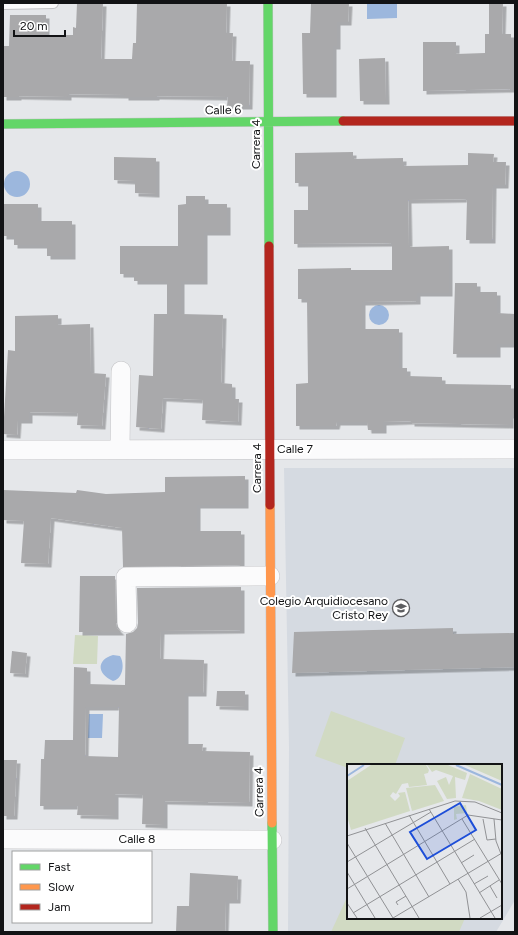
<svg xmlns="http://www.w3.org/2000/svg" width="518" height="935" viewBox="0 0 518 935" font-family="Figtree,sans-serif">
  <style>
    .built { fill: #d5dae1; fill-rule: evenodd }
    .green { fill: #d1dac3 }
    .water { fill: #9cb7dd }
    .building { fill: #a9a9ab; fill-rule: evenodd; filter: url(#shadow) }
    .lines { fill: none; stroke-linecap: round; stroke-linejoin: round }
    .lane-casing { stroke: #c3c3c6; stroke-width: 12 }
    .street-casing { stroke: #c3c3c6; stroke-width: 20 }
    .fast-casing { stroke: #c3c3c6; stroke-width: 10 }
    .slow-casing { stroke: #c3c3c6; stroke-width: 10 }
    .jam-casing { stroke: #c3c3c6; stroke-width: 10 }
    .lane { stroke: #fbfbfc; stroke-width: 10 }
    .street { stroke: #fbfbfc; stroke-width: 19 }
    .fast { stroke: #63d668; stroke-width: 9 }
    .slow { stroke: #ff974d; stroke-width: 9 }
    .jam { stroke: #b3261e; stroke-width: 9 }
    .labels { text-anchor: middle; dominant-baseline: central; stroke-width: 4; stroke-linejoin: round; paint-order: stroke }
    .street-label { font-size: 12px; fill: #121315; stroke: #fff }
    .poi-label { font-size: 12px; fill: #121315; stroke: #fff; text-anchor: end }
    .inset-river { fill: none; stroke: #9cb7dd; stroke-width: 2 }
    .inset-road { fill: none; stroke: #919295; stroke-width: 1 }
    .view { fill: #1d4ed8; fill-opacity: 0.15; stroke: #1d4ed8; stroke-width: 2 }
    .inset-edge { fill: none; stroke: #121315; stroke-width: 2 }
  </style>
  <defs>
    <filter id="shadow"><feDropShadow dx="3.5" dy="3.5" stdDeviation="0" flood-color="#0004"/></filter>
  </defs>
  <rect width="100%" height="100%" fill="#e5e7ea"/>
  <path class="built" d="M284,468h231v432l-19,32h-208l1,-185zM348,765h153v153h-153z"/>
  <path class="green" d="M75,635l23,1 -1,28h-24z
    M331,711l74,27 -10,27h-47v3l-33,-12z
    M348,895v23h117l-6,14h-128z"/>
  <path class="water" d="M367,4h30v14l-30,1z
    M4 184a13 13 0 1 1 26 0a13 13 0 1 1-26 0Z
    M369 315a10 10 0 1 1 20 0a10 10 0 1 1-20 0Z
    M113,655l7,1c5,8 3,23 -7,25 -16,-7 -17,-21 0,-26z
    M89,714h14l-1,24h-14z"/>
  <path class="building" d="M77,3h26l-2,56h31l1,-16h3l1,-40h90l-1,30h7l-1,28h18l-1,45h-22l1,-9 -72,-1v1h-31v-2l-57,-1v3l-50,-1v1h-15v-51h6l1,-31h36v20h27v-8l3,1z
    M311,3h38l-1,19h-11v24h-4v48h-30l-1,-61h8z
    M489,3h14l-1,31h9v55l-88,2v-49h33v12l29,-1v-19h4z
    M385,58l1,43h-26l-1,-42z
    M353,152v7l50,-1v8l65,-1v-12l26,1 -1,8h13l-1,23h-12l-1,55h-26l1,-41 -59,1 1,47 40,-1v47h-32v8l-55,1v27h37v39h8v8l35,1v7l69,1v7h4v23h-5v10l-99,-2v-2l-28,1v8h-15l-1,-8h-30l-1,4h-40v-42l12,-1 -1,-84h-9v-30l53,-1v2h41v-27l-98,1v-34h14v-27h-13v-30z
    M114,157l42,1v36l-21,-1v-12l-21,-1z
    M186,196h19v8h22v28h-23v49h-23v33l42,1 -2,68 11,1v15h7l-1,23 -36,-2 1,-20 -40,-2 -2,31 -25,-2 3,-52 14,1 1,-62h13v-33h-33v-7h-14v-28h58v-41l8,-1z
    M3,204h35v17h34v35h-25v-11h-33v-9h-11z
    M455,283h22v9h20v21l18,1v30h-18v10h-44z
    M58,315v10l32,-1 1,49 15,1 -4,52 -25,-1 1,-12 -49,-1v8h-11l-1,15 -14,-1 5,-84 7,1v-35z
    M245,476v29h-48v26h44v34l-118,2 -1,-39 -71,-10 -3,46 -27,-1 3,-42 -21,-1v-30l73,3 1,-3 29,4 59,-2v-15z
    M80,576h35l1,47 1,5 4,4h-42z
    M241,587v43l-80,1 -1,28 44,1 -1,33h-18v51h18l-1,7 48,1 -1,51 -85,-2v24l-22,-1 1,-29 -28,-1v22l-38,-1 1,-9h-38l1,-47h3l1,-19h28l1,-73 13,1v16l38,1 1,-51 7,-2 4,-4 1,-5 -1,-35zM86,707h33l-1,50 -33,-1z
    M453,628v6l62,-1v34l-223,6 2,-41z
    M12,651l15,2 -2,21 -15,-1z
    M217,691h28v16l-29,-1z
    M3,760h14l-3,56h-11z
    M190,873l48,3 -1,24h-11l-1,32h-49l1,-26h12z"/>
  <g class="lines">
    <g class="lane-casing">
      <path id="lane" d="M3,4l50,-1"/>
    </g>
    <g class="street-casing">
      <path id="street" d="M120,449l1,-78
        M3,450l512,-1
        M127,623l-1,-46 144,-1
        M3,839l269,1"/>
    </g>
    <g class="fast-casing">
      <path id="fast" d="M268,3l1,243
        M3,124l340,-3
        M272,823l1,109"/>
    </g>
    <g class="slow-casing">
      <path id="slow" d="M270,505l2,318"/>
    </g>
    <g class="jam-casing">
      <path id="jam" d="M343,121h172
        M269,246l1,259"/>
    </g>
    <use href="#lane" class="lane"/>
    <use href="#street" class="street"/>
    <use href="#fast" class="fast"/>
    <use href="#slow" class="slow"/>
    <use href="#jam" class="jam"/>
  </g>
  <defs>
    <g id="school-ring" transform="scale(0.9)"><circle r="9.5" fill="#fff" stroke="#5c5d60" stroke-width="1.5"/><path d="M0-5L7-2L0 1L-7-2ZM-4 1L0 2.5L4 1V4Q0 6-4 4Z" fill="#5c5d60"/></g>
  </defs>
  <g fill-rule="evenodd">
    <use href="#school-ring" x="401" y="608"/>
  </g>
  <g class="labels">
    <g class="street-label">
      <text transform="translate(223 110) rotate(-1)">Calle 6</text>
      <text transform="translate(256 144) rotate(-90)">Carrera 4</text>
      <text x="295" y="449">Calle 7</text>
      <text transform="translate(257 468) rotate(-90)">Carrera 4</text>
      <text transform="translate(259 792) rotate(-91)">Carrera 4</text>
      <text x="137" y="839">Calle 8</text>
    </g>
    <g class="poi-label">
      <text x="388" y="601">Colegio Arquidiocesano<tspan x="388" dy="14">Cristo Rey</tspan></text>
    </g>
  </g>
  <g transform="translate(347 764)">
    <rect width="155" height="155" fill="#e5e7ea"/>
    <path d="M24,1h55l3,5 -1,3 -4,1 3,11 -18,2 -1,-4 -6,1 -6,10 -3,-2 -3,4 5,5 5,-5 -2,-3 7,-1 5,19 -59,19 -4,-14v-35zM80,1h21l19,8 -2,7 -10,-3 1,21 -9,1 -10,-18 9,-4 3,8 4,-9 -17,-6 -4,2zM118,1h37v16zM123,10l32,15v21l-23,-9 -17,-3zM88,21l9,16 -32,10 -6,-23zM119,41l1,8 -11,1 1,5 -3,1v-13z" fill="#d1dac3"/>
    <path class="inset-river" d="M109,1l46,20M0,12l17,-11"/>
    <path class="inset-road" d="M82,45l66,109M62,51l41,69M115,55l40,65M136,55l4,21 9,-1M147,55l2,22 5,13M38,59l44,74M18,64l54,90M0,72l108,-35 20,1 27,11M0,79l46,75M0,98l84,-50M114,99l13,-8M0,108l28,46M111,115l8,13 4,26M127,120l14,-8M143,122l7,12M0,125l121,-74 34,5M132,129l20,-13M0,139l10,15M51,141l-2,-3 10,-6M6,149l122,-74M46,154l109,-65M133,154l22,-13"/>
    <path class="view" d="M113,39l16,27 -49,29 -17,-27z"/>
    <rect width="155" height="155" class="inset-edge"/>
  </g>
  <rect width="518" height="935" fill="none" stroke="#121315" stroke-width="8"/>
  <rect x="12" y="851" width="140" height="72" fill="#ffffff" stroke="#a0a1a1"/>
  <rect x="20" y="864" width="20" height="6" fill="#63d668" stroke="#a0a1a1"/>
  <text x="48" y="871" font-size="12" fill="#121315">Fast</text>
  <rect x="20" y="884" width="20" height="6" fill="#ff974d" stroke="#a0a1a1"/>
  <text x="48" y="891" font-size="12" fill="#121315">Slow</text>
  <rect x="20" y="904" width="20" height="6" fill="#b3261e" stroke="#a0a1a1"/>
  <text x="48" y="911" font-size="12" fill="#121315">Jam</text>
  <path d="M14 30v6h51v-6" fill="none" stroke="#121315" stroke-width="2"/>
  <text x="20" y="30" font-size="12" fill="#121315" stroke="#ffffff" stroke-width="3" paint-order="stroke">20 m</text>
</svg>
